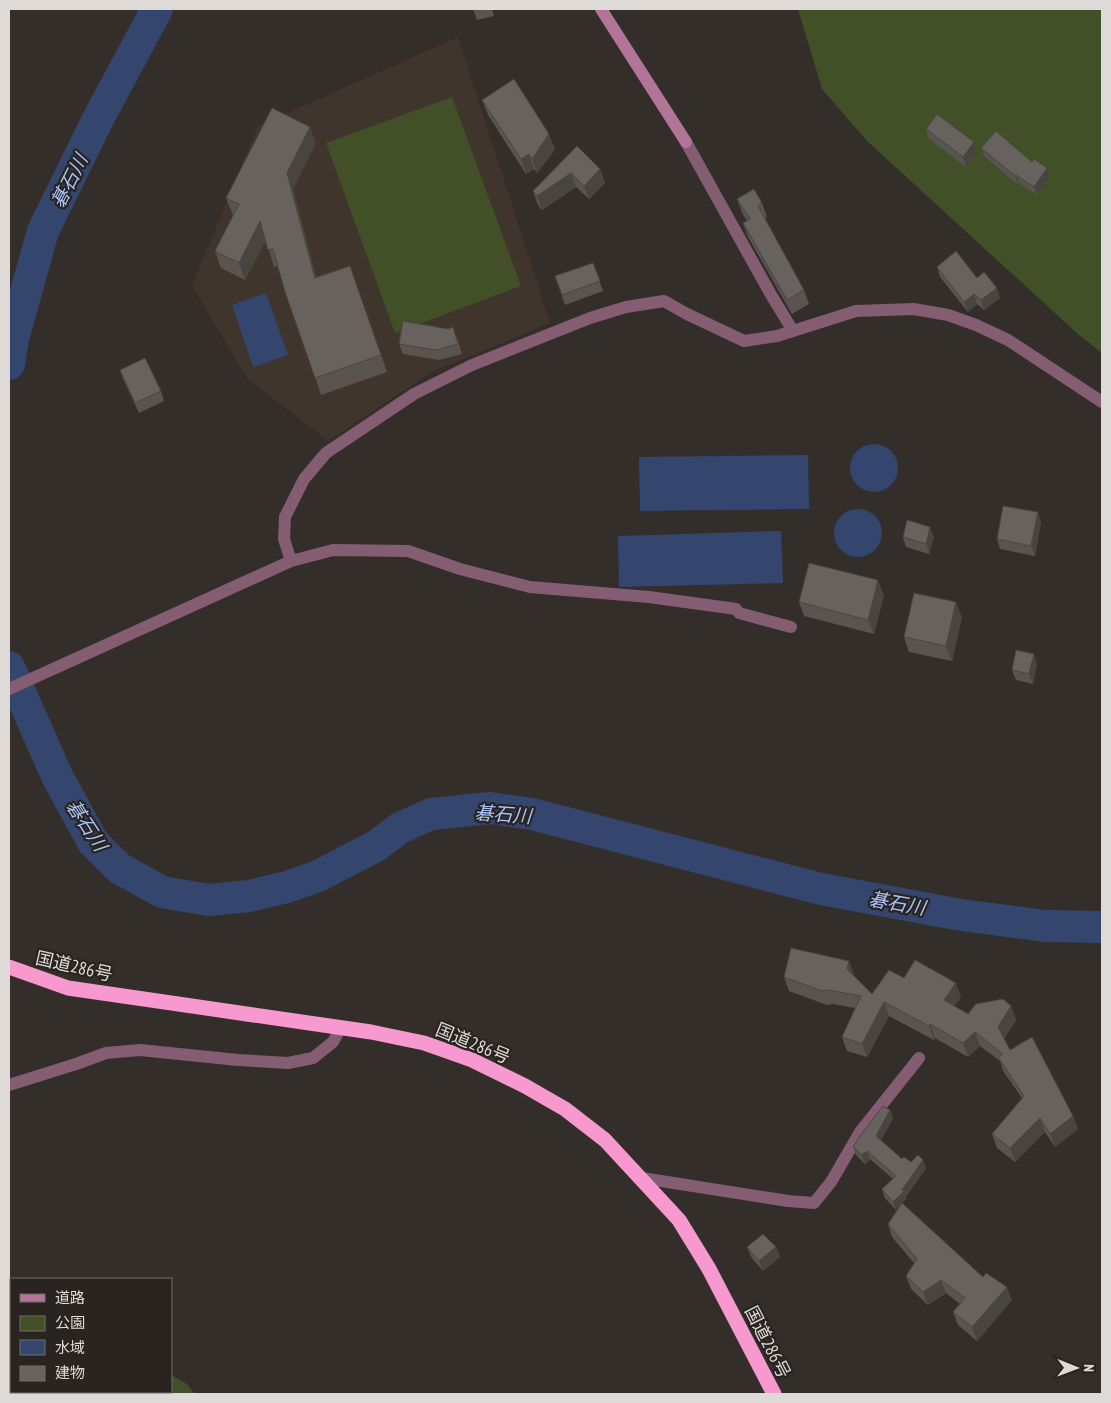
<svg xmlns="http://www.w3.org/2000/svg" width="1111" height="1403" viewBox="0 0 1111 1403" font-family="'PT Sans Narrow','Noto Sans JP',sans-serif">
  <style>
    .built { fill: #3f352d }
    .green { fill: #415026 }
    .water { fill: #34466e }
    .lines { fill: none; stroke-linecap: round; stroke-linejoin: round }
    .river { stroke: #34466e; stroke-width: 32 }
    .street { stroke: #845d72; stroke-width: 12 }
    .secondary { stroke: #b27598; stroke-width: 12 }
    .highway { stroke: #f798cf; stroke-width: 15 }
    .wall { fill: #595450 }
    .shaded-wall { fill: #484541 }
    .building { fill: #67625d; stroke: #484541 }
    .labels { text-anchor: middle; dominant-baseline: central; stroke-width: 4.5; stroke-linejoin: round; paint-order: stroke }
    .street-label { font-size: 18px; fill: #dedad8; stroke: #292420 }
    .water-label { font-size: 19px; font-style: italic; fill: #abc4fa; stroke: #292420 }
  </style>
  <rect width="100%" height="100%" fill="#332e2a"/>
  <path class="built" d="M458,37l92,286 -118,49 -104,69 -81,-63 -55,-92 66,-160z"/>
  <path class="green" d="M798,9h304v344l-23,-18 -212,-194 -45,-52z
    M452,97l69,189 -126,47 -69,-190z
    M9,1327h2v65h160v-17l16,9 8,10h-186z"/>
  <path class="water" d="M266,293l22,62 -35,12 -21,-62z
    M850 468a24 24 0 1 1 48 0a24 24 0 1 1-48 0Z
    M808,455l1,54 -169,2 -1,-54z
    M834 533a24 24 0 1 1 48 0a24 24 0 1 1-48 0Z
    M781,531l2,52 -164,4 -1,-51z"/>
  <g class="lines">
    <path class="river" d="M9,364l4,-25 30,-108 56,-114 58,-108
      M9,667l48,109 36,66 26,26 43,24 47,8 40,-4 38,-9 31,-11 58,-30 24,-18 31,-14 59,-6 42,6 289,75 140,26 84,11 57,1"/>
    <path class="street" d="M686,142l84,151 23,38
      M291,561l-7,-22 1,-22 19,-38 22,-26 88,-59 58,-29 118,-47 36,-11 38,-6 23,13 57,27 33,-5 79,-25 58,-2 34,6 28,10 32,15 94,62
      M9,689l282,-128 42,-11 75,1 52,18 70,18 119,10 87,12 3,4 52,14
      M9,1085l67,-21 30,-11 34,-3 98,10 50,3 25,-5 20,-16 8,-15
      M642,1178l146,23 26,2 17,-21 29,-50 59,-74"/>
    <path class="secondary" d="M601,9l85,133"/>
    <path class="highway" d="M9,967l59,21 303,44 53,11 48,17 53,26 40,23 40,31 74,80 30,49 65,125"/>
  </g>
  <path class="wall" d="M473,9h19l2,7 -17,4z
    M482,100l73,49 -18,24 -3,-4 -8,5 -38,-59z
    M926,129l51,23 -11,15 -37,-28z
    M316,143l-23,46 23,88 34,-11 37,106 -66,23 -43,-129 -4,1 -8,-27 -21,40 -24,-12 -6,-17 18,-36 -7,-17z
    M577,146l23,23 5,14 -16,16 -13,-12 -34,23 -4,-5 -5,-14z
    M981,148l51,14 15,6 3,8 -13,19 -18,-12 -1,2 -34,-29z
    M737,199l25,4 5,14 -2,1 39,72 5,14 -17,10 -44,-77 -5,-14 4,-2 -5,-8z
    M593,263l10,28 -38,14 -10,-29z
    M937,267l63,31 -16,12 -7,-6 -9,8 -28,-35z
    M457,337l5,17 -23,6 -36,-6 -4,-10z
    M120,370l41,21 3,10 -25,12 -16,-34z
    M1041,522l-6,34 -35,-7 -3,-10z
    M903,537h31l-5,17 -23,-7z
    M884,595l-10,39 -70,-18 -5,-14z
    M962,617l-10,44 -43,-9 -5,-15z
    M1037,664l-4,20 -17,-4 -4,-10z
    M849,961l5,14v1l18,18 32,-16 57,19 -7,9 14,8 43,-8 5,14 -12,19 6,11 63,66 5,13 -23,18 -10,-15 -30,30 -18,-14 -5,-14 30,-36 -19,-27 -3,-10 -20,-15 -12,11 -33,-19 -1,2 -45,-24 -22,41 -20,-6 -5,-14 13,-29 -22,-4 -6,1 -38,-14 -5,-14z
    M890,1110l3,8 -12,22 21,19 24,9 -20,29v2l-10,11 -11,-12 -3,-9 11,-10 -23,-20 -5,5 -9,-9 -3,-8z
    M888,1224l95,53 29,23 -35,41 -19,-16 -5,-13 7,-8 -14,-11 -18,12 -17,-16 -5,-13 8,-13 -22,-26z
    M747,1247h29l4,10 -17,14 -12,-14z"/>
  <path class="shaded-wall" d="M310,127l6,16 -23,46 28,105 -6,-16 -28,-105z
    M549,134l6,15 -18,24 -5,-14z
    M974,142l3,10 -11,15 -3,-10z
    M529,154l5,15 -8,5 -5,-15z
    M1047,168l3,8 -13,19 -3,-8z
    M600,169l5,14 -16,16 -5,-13z
    M571,173l5,14 -34,23 -5,-14z
    M1016,175l3,8 -1,2 -3,-9z
    M260,221l7,17 -22,42 -6,-17z
    M997,288l3,10 -16,12 -3,-10z
    M974,294l3,10 -9,8 -4,-10z
    M1038,512l3,10 -6,34 -4,-10z
    M930,527l4,10 -5,17 -3,-10z
    M878,580l6,15 -10,39 -6,-14z
    M956,602l6,15 -10,44 -6,-15z
    M1034,654l3,10 -4,20 -4,-10z
    M849,961l5,14 -2,8 -5,-14z
    M956,983l5,14 -12,17 -5,-14z
    M884,1002l5,14 -22,41 -5,-13z
    M1011,1006l5,14 -13,21 -5,-14z
    M930,1024l5,14 -1,2 -5,-14z
    M975,1032l5,14 -12,11 -5,-14z
    M890,1110l3,8 -14,26 -3,-8z
    M1073,1116l5,13 -23,18 -5,-13z
    M1040,1118l5,14 -30,30 -5,-14z
    M867,1151l3,8 -5,5 -3,-9z
    M923,1160l3,8 -20,29v2l-10,11 -3,-8z
    M776,1247l4,10 -17,14 -4,-10z
    M941,1280l5,13 -18,12 -5,-13z
    M1007,1287l5,13 -35,41 -5,-14z"/>
  <path class="building" d="M514,79l35,55 -17,25 -3,-5 -8,5 -39,-59z
    M272,108l38,19 -23,46 28,105 35,-12 31,89 -66,23 -30,-86 -12,-43 -5,1 -8,-29 -21,42 -24,-12 24,-47 -13,-6z
    M937,114l37,28 -11,15 -37,-28z
    M996,131l36,31 2,-3 13,9 -13,19 -18,-12 -1,1 -34,-28z
    M577,146l23,23 -16,17 -13,-13 -34,23 -4,-5z
    M754,189l8,14 -4,3 46,84 -17,10 -44,-77 7,-4 -13,-20z
    M956,251l21,27 7,-6 13,16 -16,12 -7,-6 -10,8 -27,-35z
    M593,263l7,18 -38,14 -7,-19z
    M403,321l45,8 5,-2 5,17 -22,6 -37,-6z
    M145,358l16,33 -26,12 -15,-33z
    M1003,506l35,6 -7,34 -34,-7z
    M907,520l23,7 -4,17 -23,-7z
    M809,563l69,17 -10,40 -69,-18z
    M914,593l42,9 -10,44 -42,-9z
    M1016,650l18,4 -5,20 -17,-4z
    M791,948l58,13 -2,8 25,25 17,-24 15,8 11,-18 41,23 -12,17 24,14 8,-10 27,-5 8,7 -13,21 12,23 22,-13 41,79 -23,18 -10,-16 -30,30 -18,-14 32,-38 -26,-39 5,-3 -28,-22 -12,11 -33,-19 -1,2 -45,-24 -22,42 -20,-7 19,-41 -33,-6 -6,1 -38,-14z
    M883,1106l7,4 -14,26 26,23 2,-2 7,5 7,-7 5,5 -21,30 2,1 -11,11 -11,-13 14,-13 -29,-25 -5,4 -9,-8 7,-11z
    M902,1203l81,74 3,-4 21,14 -35,40 -19,-15 12,-14 -24,-18 -18,12 -17,-16 11,-17 -29,-35z
    M763,1234l13,13 -17,14 -12,-14z"/>
  <g class="labels">
    <g class="street-label">
      <text transform="translate(74 966) rotate(13)">国道286号</text>
      <text transform="translate(473 1043) rotate(22)">国道286号</text>
      <text transform="translate(768 1342) rotate(63)">国道286号</text>
    </g>
    <g class="water-label">
      <text transform="translate(69 181) rotate(-63)">碁石川</text>
      <text transform="translate(503 814) rotate(4)">碁石川</text>
      <text transform="translate(87 825) rotate(57)">碁石川</text>
      <text transform="translate(897 903) rotate(10)">碁石川</text>
    </g>
  </g>
  <rect width="1111" height="1403" fill="none" stroke="#dedad8" stroke-width="20"/>
  <rect x="10" y="1278" width="162" height="115" fill="#292420" stroke="#716d6a"/>
  <rect x="20" y="1294" width="25" height="8" fill="#b27598" stroke="#716d6a"/>
  <text x="55" y="1303" font-size="15" fill="#dedad8">道路</text>
  <rect x="20" y="1316" width="25" height="15" fill="#415026" stroke="#716d6a"/>
  <text x="55" y="1328" font-size="15" fill="#dedad8">公園</text>
  <rect x="20" y="1340" width="25" height="15" fill="#34466e" stroke="#716d6a"/>
  <text x="55" y="1353" font-size="15" fill="#dedad8">水域</text>
  <rect x="20" y="1366" width="25" height="15" fill="#67625d" stroke="#716d6a"/>
  <text x="55" y="1378" font-size="15" fill="#dedad8">建物</text>
  <g transform="translate(1076 1368) rotate(91)" stroke="#292420" stroke-width="4" paint-order="stroke">
  <path d="M0-4L9 19L0 12L-9 19Z" fill="#dedad8"/>
  <text y="-8" font-size="14" font-weight="bold" text-anchor="middle" fill="#dedad8">N</text>
  </g>
</svg>
